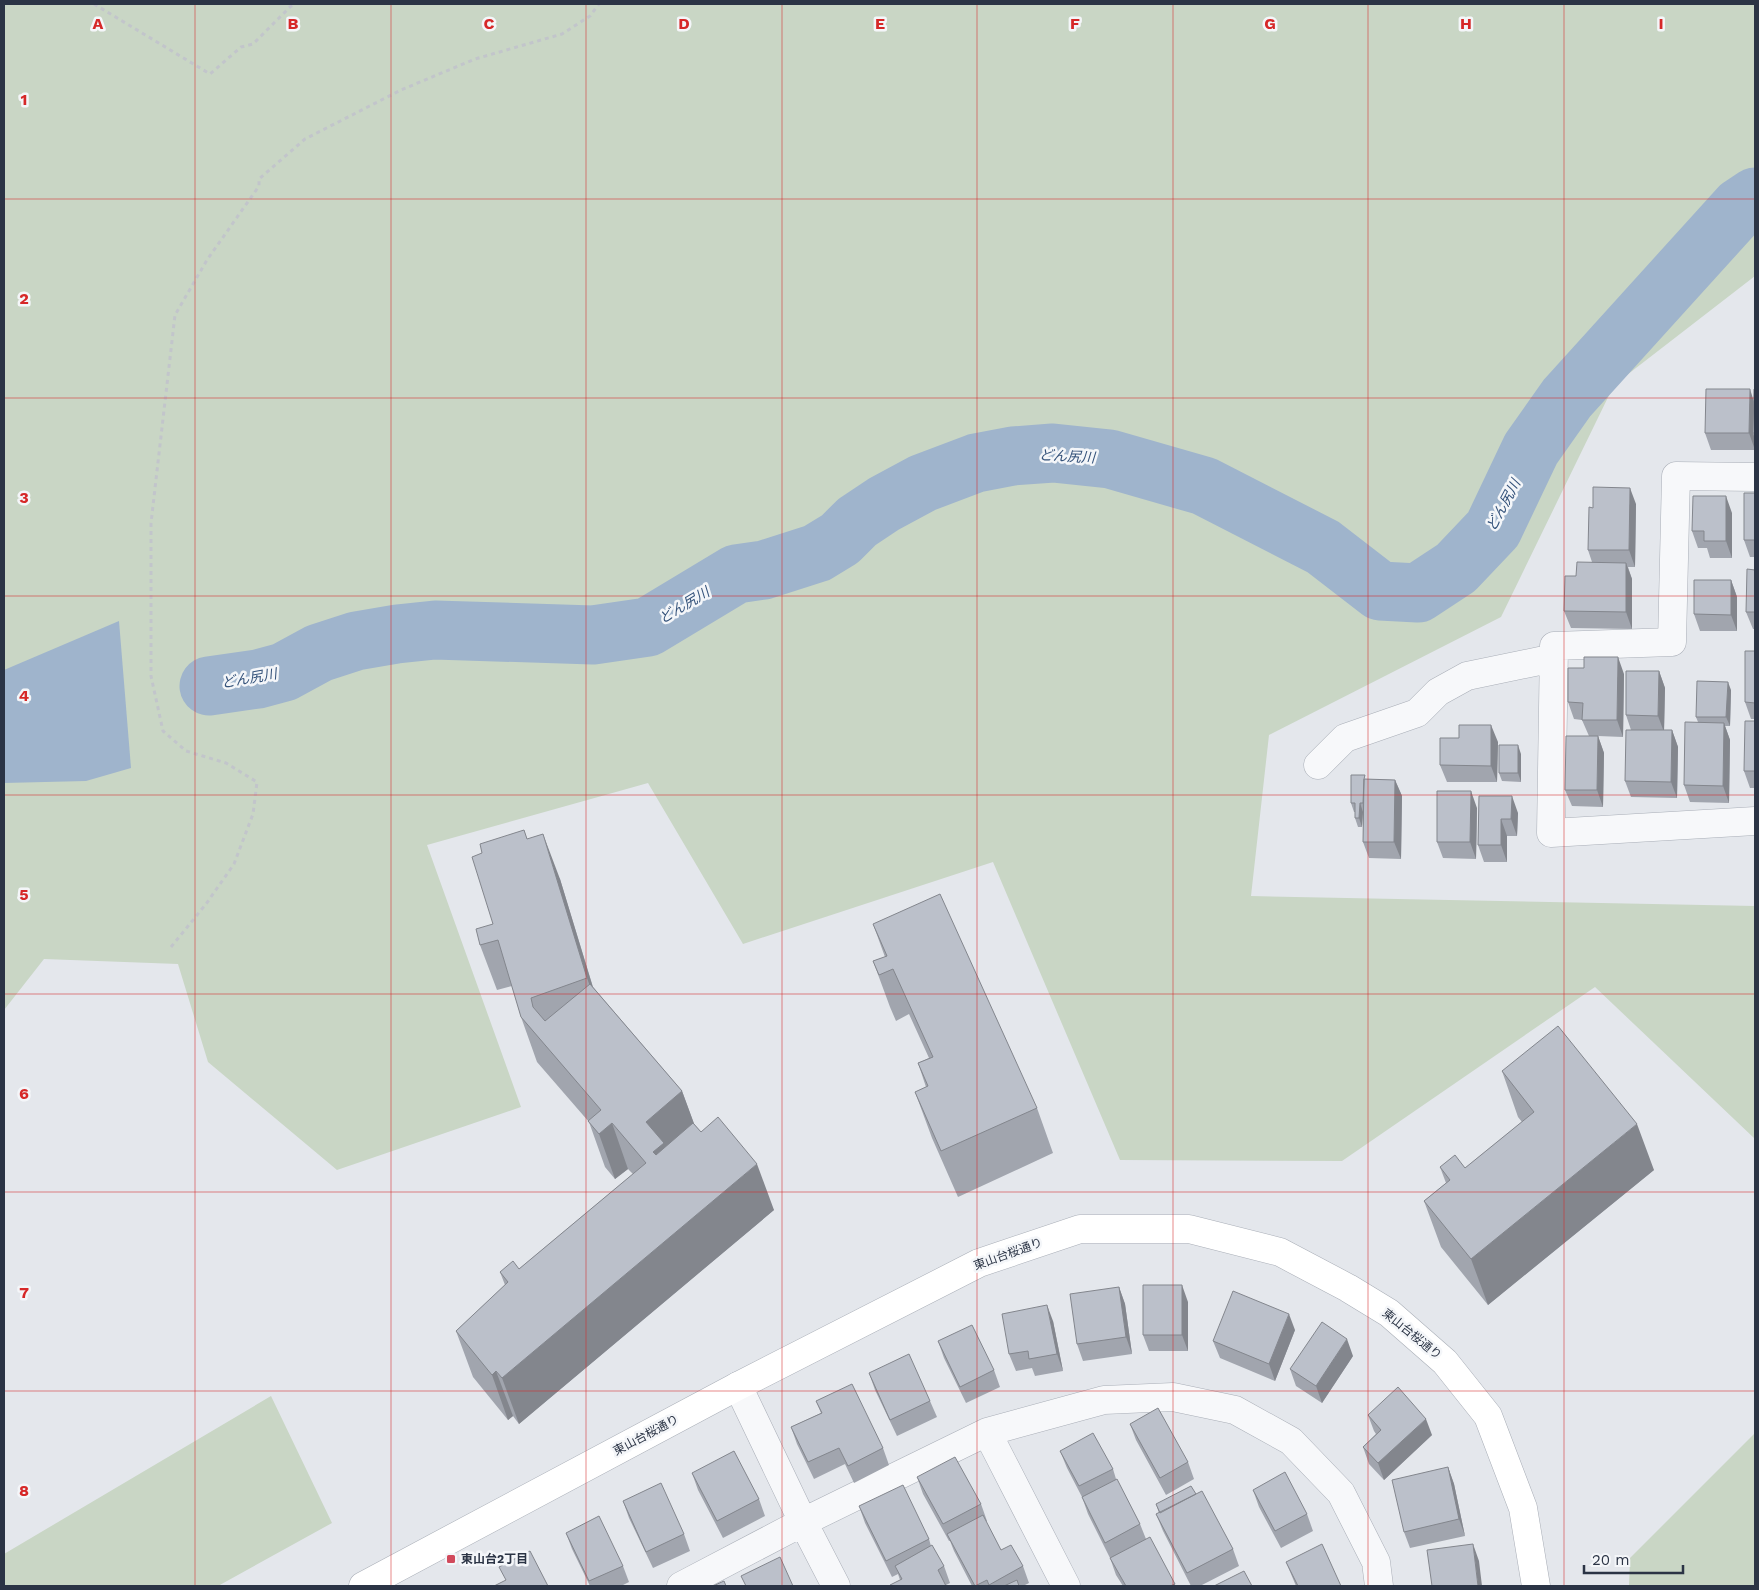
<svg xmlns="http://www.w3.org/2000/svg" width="1759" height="1590" viewBox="0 0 1759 1590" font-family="'Work Sans','Noto Sans JP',sans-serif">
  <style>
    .green { fill: #c9d6c5 }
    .water { fill: #9fb4cc }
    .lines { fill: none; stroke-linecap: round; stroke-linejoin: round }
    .river { stroke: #9fb4cc; stroke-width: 59 }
    .street-casing { stroke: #a9aeb7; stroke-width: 29 }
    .secondary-casing { stroke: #a9aeb7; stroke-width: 29 }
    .path { stroke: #c2c5cb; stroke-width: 3; stroke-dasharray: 4 4; stroke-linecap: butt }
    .street { stroke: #f7f8fa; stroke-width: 28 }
    .secondary { stroke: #fff; stroke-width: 28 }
    .wall { fill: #a1a5ae }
    .shaded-wall { fill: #83868d }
    .building { fill: #bbc0ca; stroke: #83868d }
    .grid { fill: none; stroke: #d62828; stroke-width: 1; stroke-opacity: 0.55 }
    .poi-dot { fill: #d1495b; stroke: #f4f6f9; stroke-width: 2 }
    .labels { text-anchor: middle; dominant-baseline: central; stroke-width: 5; stroke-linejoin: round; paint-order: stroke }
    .street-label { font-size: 12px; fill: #2b3445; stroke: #f4f6f9 }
    .poi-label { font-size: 12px; font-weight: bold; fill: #2b3445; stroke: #f4f6f9; text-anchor: start }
    .water-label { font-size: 14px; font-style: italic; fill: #34527a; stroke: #f4f6f9 }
    .grid-label { font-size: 16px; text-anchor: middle; font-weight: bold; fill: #d62828; stroke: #f4f6f9; stroke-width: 5; stroke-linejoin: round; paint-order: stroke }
  </style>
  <rect width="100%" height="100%" fill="#e4e7ec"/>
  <path class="green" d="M4,4h1751v272l-141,109 -113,232 -232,118 -18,161 504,10v239l-1,-7 -159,-151 -253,174 -222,-1 -127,-298 -250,82 -95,-161 -221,62 94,262 -184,63 -129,-108 -30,-98 -134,-5 -40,51z
    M271,1396l61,127 -114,63h-214v-32z
    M1755,1433v153h-126l1,-28z"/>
  <path class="water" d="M119,621l12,147 -45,13 -82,2v-113z"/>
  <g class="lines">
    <path class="river" d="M209,686l49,-7 26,-7 35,-19 37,-12 41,-7 38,-4 158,5 55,-8 88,-53 28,-4 53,-17 23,-14 17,-17 27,-18 39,-21 53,-20 37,-7 40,-3 57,6 94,27 119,61 57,44 38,2 38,-25 37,-39 38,-80 36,-51 173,-191 15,-10"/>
    <g class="street-casing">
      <path id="street" d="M1755,477l-79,-1 -4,166 -118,4 -3,187 204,-12
        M1318,765l27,-27 72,-25 21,-21 29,-16 87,-18
        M738,1386l65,136 33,64
        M987,1432l79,154
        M681,1586l122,-64 184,-90 117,-32 69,-3 62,13 56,31 50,52 35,69 3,24"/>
    </g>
    <g class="secondary-casing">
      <path id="secondary" d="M363,1586l375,-200 241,-123 101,-34h109l91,23 68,36 41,25 56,49 43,54 35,92 13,78"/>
    </g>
    <path class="path" d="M94,4l116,70 31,-27 12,-3 40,-40
      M171,947l35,-43 28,-40 19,-50 4,-32 -31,-19 -40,-12 -23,-20 -12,-55v-153l24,-208 32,-55 52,-74v-7l46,-40 96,-49 74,-31 87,-25 28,-18 9,-12"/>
    <use href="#street" class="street"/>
    <use href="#secondary" class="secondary"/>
  </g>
  <path class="wall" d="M1755,389v61h-44l-6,-17 49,-32z
    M1755,493v64h-5l-6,-17z
    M1636,504l-1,63h-7l4,12v50l-61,-1 -7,-17 12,-35 16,-14 -4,-12 5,-42z
    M1732,513v45h-22l-3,-10h-9l-6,-17z
    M1755,570v59h-2l-7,-17z
    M1731,580l6,17v34h-37l-6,-17z
    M1755,651v68h-4l-6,-17z
    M1659,671l6,17 -1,42h8l6,17 -1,51 -46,-1 -6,-16 6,-51 -5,-15z
    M1624,674l-1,63 -25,-1 6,17 -1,54 -31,-1 -7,-16 24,-54 -7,-16 -8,-1 -6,-17z
    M1731,690l-1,36h-5l5,14 -1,63 -39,-1 -6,-17 14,-63 -2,-5z
    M1755,721v67h-5l-6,-17z
    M1498,742l-1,40h-50l-7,-17z
    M1521,754v28l-19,-1 -3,-8z
    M1366,779l29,1 7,16 -1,63 -32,-1 -6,-16v-30l-1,15h-4l-3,-9v-6h-1l-3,-9z
    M1479,796l39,17 -1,23h-10v26h-23l-6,-17z
    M1477,808l-1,51 -33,-1 -6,-16z
    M524,830l3,9 33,40 33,108 89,104 12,33 7,8 73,78 -255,214 -6,-8 -5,4 -35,-43 -17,-46 49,-46 -5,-13 19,-3 114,-95 -5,-5 -13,10 -10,-12 -16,-45 -52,-60 -16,-45 -9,-31 -15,4 -17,-45 13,-21 -11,-71z
    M873,924l164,184 16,45 -95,44 -26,-59 -17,-46 11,-5 -8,-24 11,-5 -20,-44 -13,7 -6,-14 -17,-46 12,-4z
    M1502,1071l152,99 -166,135 -47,-58 -17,-46 22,-18 -6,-16 25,1 57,-46 -4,-5z
    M1119,1287l6,17 7,50 -49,7 -6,-17z
    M1188,1302v49h-39l-6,-16z
    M1053,1321l10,50 -28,5 -3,-8 -16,3 -7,-17z
    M1295,1330l-20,51 -55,-23 -7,-17z
    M938,1341l56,29 6,17 -34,16 -22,-45z
    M1353,1356l-31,47 -26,-17 -6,-17z
    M869,1373l61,28 7,16 -40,19 -22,-46z
    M816,1401l67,47 6,17 -35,18 -9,-19 -31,15 -17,-35 -6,-17 30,-14z
    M1368,1415l64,20 -48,45 -15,-16 -6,-17 13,-13 -2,-3z
    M1130,1424l58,38 6,17 -28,16 -30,-55z
    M1060,1451l53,18 3,10 24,45 6,15 30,47h-53l-7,-11 -6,-17 -22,-44 -6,-17 -15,-29z
    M1448,1467l6,17 11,52 -55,12 -6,-16z
    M692,1473l67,26 6,17 -42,22 -25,-48z
    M917,1477l64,27 6,17 -1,1 15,28 22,16 6,17 -6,3h-51l-18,-35 -4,-10h-1l-26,-47z
    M1253,1490l54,24 6,17 -32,17 -22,-41z
    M1196,1494l37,55 6,17 -39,20h-9l-28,-55 -7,-17 3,-1 -3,-9z
    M623,1501l61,33 6,17 -37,17 -24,-50z
    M859,1506l70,33 2,7 13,20 6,17 -4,2 -46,-5 -2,-6 -6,3 -27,-54z
    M566,1533l57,33 6,16 -8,4h-31l-18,-37z
    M1286,1562l55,24h-45z"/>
  <path class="shaded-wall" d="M1750,389l5,16 -2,28 2,6v11l-6,-17z
    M1630,488l6,16 -1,63 -6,-17z
    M1726,496l6,17v45l-6,-17z
    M1626,563l6,16v50l-6,-17z
    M1731,580l6,17v34l-6,-16z
    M1618,657l6,17 -1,63 -6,-17z
    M1659,671l6,17 -1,44 -6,-16z
    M1728,682l3,8 -1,36 -4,-9z
    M1724,723l6,17 -1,63 -6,-17z
    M1491,725l7,17 -1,40 -6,-16z
    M1672,730l6,17 -1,51 -6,-16z
    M1598,736l6,17 -1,54 -6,-17z
    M1518,745l3,9v28l-3,-9z
    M1395,780l7,16 -1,63 -7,-17z
    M1471,791l6,17 -1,51 -6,-17z
    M1512,796l6,17 -1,23 -6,-17z
    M1360,803l3,9 -1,15 -3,-9z
    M1501,819l6,17v26l-6,-17z
    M543,834l17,45 44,145 -17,-46z
    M682,1091l17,46 -18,52 -28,-37 -7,-30z
    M612,1123l16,46 -13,10 -16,-45z
    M1637,1124l17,46 -166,135 -17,-46z
    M757,1164l17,46 -255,214 -17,-46z
    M1182,1285l6,17v49l-6,-16z
    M1119,1287l6,17 7,50 -6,-17z
    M1047,1305l6,16 10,50 -6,-17z
    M1289,1314l6,16 -20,51 -6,-17z
    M1347,1339l6,17 -31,47 -6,-17z
    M496,1371l17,45 -5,4 -16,-45z
    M1426,1419l6,16 -48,45 -6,-17z
    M1448,1467l6,17 11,52 -6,-17z
    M1473,1544l6,17 3,25h-4z"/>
  <path class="building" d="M1706,389h44l-1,44h-44z
    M1754,389h1v44h-2z
    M1593,487l37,1 -1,62h-41l1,-43 4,1z
    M1744,493h11v47h-11z
    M1693,496h33v45h-22v-10h-12z
    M1577,562l49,1v49l-62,-1 1,-35h11z
    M1747,569l8,1v42h-9z
    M1694,580h37v35l-37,-1z
    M1745,651h10v52l-10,-1z
    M1584,657h34l-1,63h-35l1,-17 -15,-1v-34h16z
    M1626,671h33l-1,45 -32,-1z
    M1697,681l31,1 -2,35h-30z
    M1745,721h10v50h-11z
    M1685,722l39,1 -1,63 -39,-1z
    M1459,725h32v41l-51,-1v-27h19z
    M1626,730h46l-1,52 -46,-1z
    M1566,736h32l-1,54h-32z
    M1499,745h19v28h-19z
    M1351,775h14l-1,4 -1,24h-3l-1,15h-4v-15h-4z
    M1364,779l31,1 -1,62h-31z
    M1437,791h34l-1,51h-33z
    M1479,796h33l-1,23h-10v26h-23z
    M524,830l3,9 16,-5 44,144 -56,20 2,9 12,14 45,-37 92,107 -36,31 18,21 -11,9 3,3 37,-32 8,9 17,-15 39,47 -255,214 -6,-7 -4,4 -36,-44 52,-49 -8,-10 13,-11 6,8 127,-106 -34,-40 -13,11 -11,-13 13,-11 -80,-93 -23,-77 -18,5 -4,-16 17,-5 -21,-67 10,-4 -2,-9z
    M940,894l97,214 -96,43 -26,-59 13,-6 -10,-23 15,-6 -40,-88 -14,6 -6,-14 14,-5 -14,-32z
    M1558,1026l79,98 -166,135 -47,-58 26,-21 -10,-13 15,-12 10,13 69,-56 -32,-41z
    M1143,1285h39v50h-39z
    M1119,1287l7,50 -49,7 -7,-50z
    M1233,1291l56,23 -20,50 -56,-23z
    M1047,1305l10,49 -28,5 -1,-8 -19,3 -7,-40z
    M1322,1322l25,17 -31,47 -26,-17z
    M972,1325l22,45 -34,17 -22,-46z
    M909,1354l21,47 -40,19 -21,-47z
    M852,1384l31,64 -35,18 -9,-18 -31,14 -17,-35 31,-14 -6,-12z
    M1398,1387l28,32 -48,44 -15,-16 18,-17 -13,-15z
    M1158,1408l30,54 -28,16 -30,-54z
    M1093,1433l20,36 -34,17 -19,-35z
    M734,1451l25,48 -42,22 -25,-48z
    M955,1457l26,47 -38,20 -26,-47z
    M1448,1467l11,52 -55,13 -12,-52z
    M1285,1472l22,42 -32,17 -22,-41z
    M1117,1479l23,45 -35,19 -23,-46z
    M661,1483l23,51 -38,18 -23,-51z
    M903,1485l26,54 -43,22 -27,-55z
    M1191,1486l5,8 -36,19 -4,-9z
    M1202,1491l31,58 -46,24 -31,-59z
    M983,1515l18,35 10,-5 12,21 -34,19 -2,-5 -12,6 -28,-52z
    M599,1516l24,50 -34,15 -23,-48z
    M1150,1537l25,47 -5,2h-44l-16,-28z
    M1322,1544l19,42h-43l-12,-24z
    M1473,1544l5,42h-46l-5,-36z
    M932,1545l12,21 -6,4 8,16h-55l-1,-1 12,-6 -7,-13z
    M530,1551l18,35h-54l12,-6 -7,-13z
    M780,1557l13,29h-47l-5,-10z
    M1244,1571l8,15h-38z
    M1017,1580l2,6h-15z
    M724,1581l2,5h-13z"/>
  <path class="grid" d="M195,4v1582M391,4v1582M586,4v1582M782,4v1582M977,4v1582M1173,4v1582M1368,4v1582M1564,4v1582M4,199h1751M4,398h1751M4,596h1751M4,795h1751M4,994h1751M4,1192h1751M4,1391h1751"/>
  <rect class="poi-dot" x="446" y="1554" width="10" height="10" rx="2.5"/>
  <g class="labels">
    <g class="street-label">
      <text transform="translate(1008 1254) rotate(-20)">東山台桜通り</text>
      <text transform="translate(1412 1334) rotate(39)">東山台桜通り</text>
      <text transform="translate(646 1435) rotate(-28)">東山台桜通り</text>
    </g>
    <g class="poi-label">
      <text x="461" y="1559">東山台2丁目</text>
    </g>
    <g class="water-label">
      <text transform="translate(1067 456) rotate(3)">どん尻川</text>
      <text transform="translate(1503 505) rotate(-62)">どん尻川</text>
      <text transform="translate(684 605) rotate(-31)">どん尻川</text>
      <text transform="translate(249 678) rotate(-10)">どん尻川</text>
    </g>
  </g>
  <g class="grid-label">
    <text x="98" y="29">A</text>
    <text x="293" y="29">B</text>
    <text x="489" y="29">C</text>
    <text x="684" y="29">D</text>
    <text x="880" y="29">E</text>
    <text x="1075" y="29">F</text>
    <text x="1270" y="29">G</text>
    <text x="1466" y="29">H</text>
    <text x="1661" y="29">I</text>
    <text x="24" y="105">1</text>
    <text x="24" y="304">2</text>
    <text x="24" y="503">3</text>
    <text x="24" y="701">4</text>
    <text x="24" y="900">5</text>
    <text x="24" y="1099">6</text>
    <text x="24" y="1298">7</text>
    <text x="24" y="1496">8</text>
  </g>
  <rect width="1759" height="1590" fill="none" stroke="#2b3445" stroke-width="10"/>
  <path d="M1584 1565v8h99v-8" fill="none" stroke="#2b3445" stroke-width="2.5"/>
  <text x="1592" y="1565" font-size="15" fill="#2b3445" stroke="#f4f6f9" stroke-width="4" paint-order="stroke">20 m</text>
</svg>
